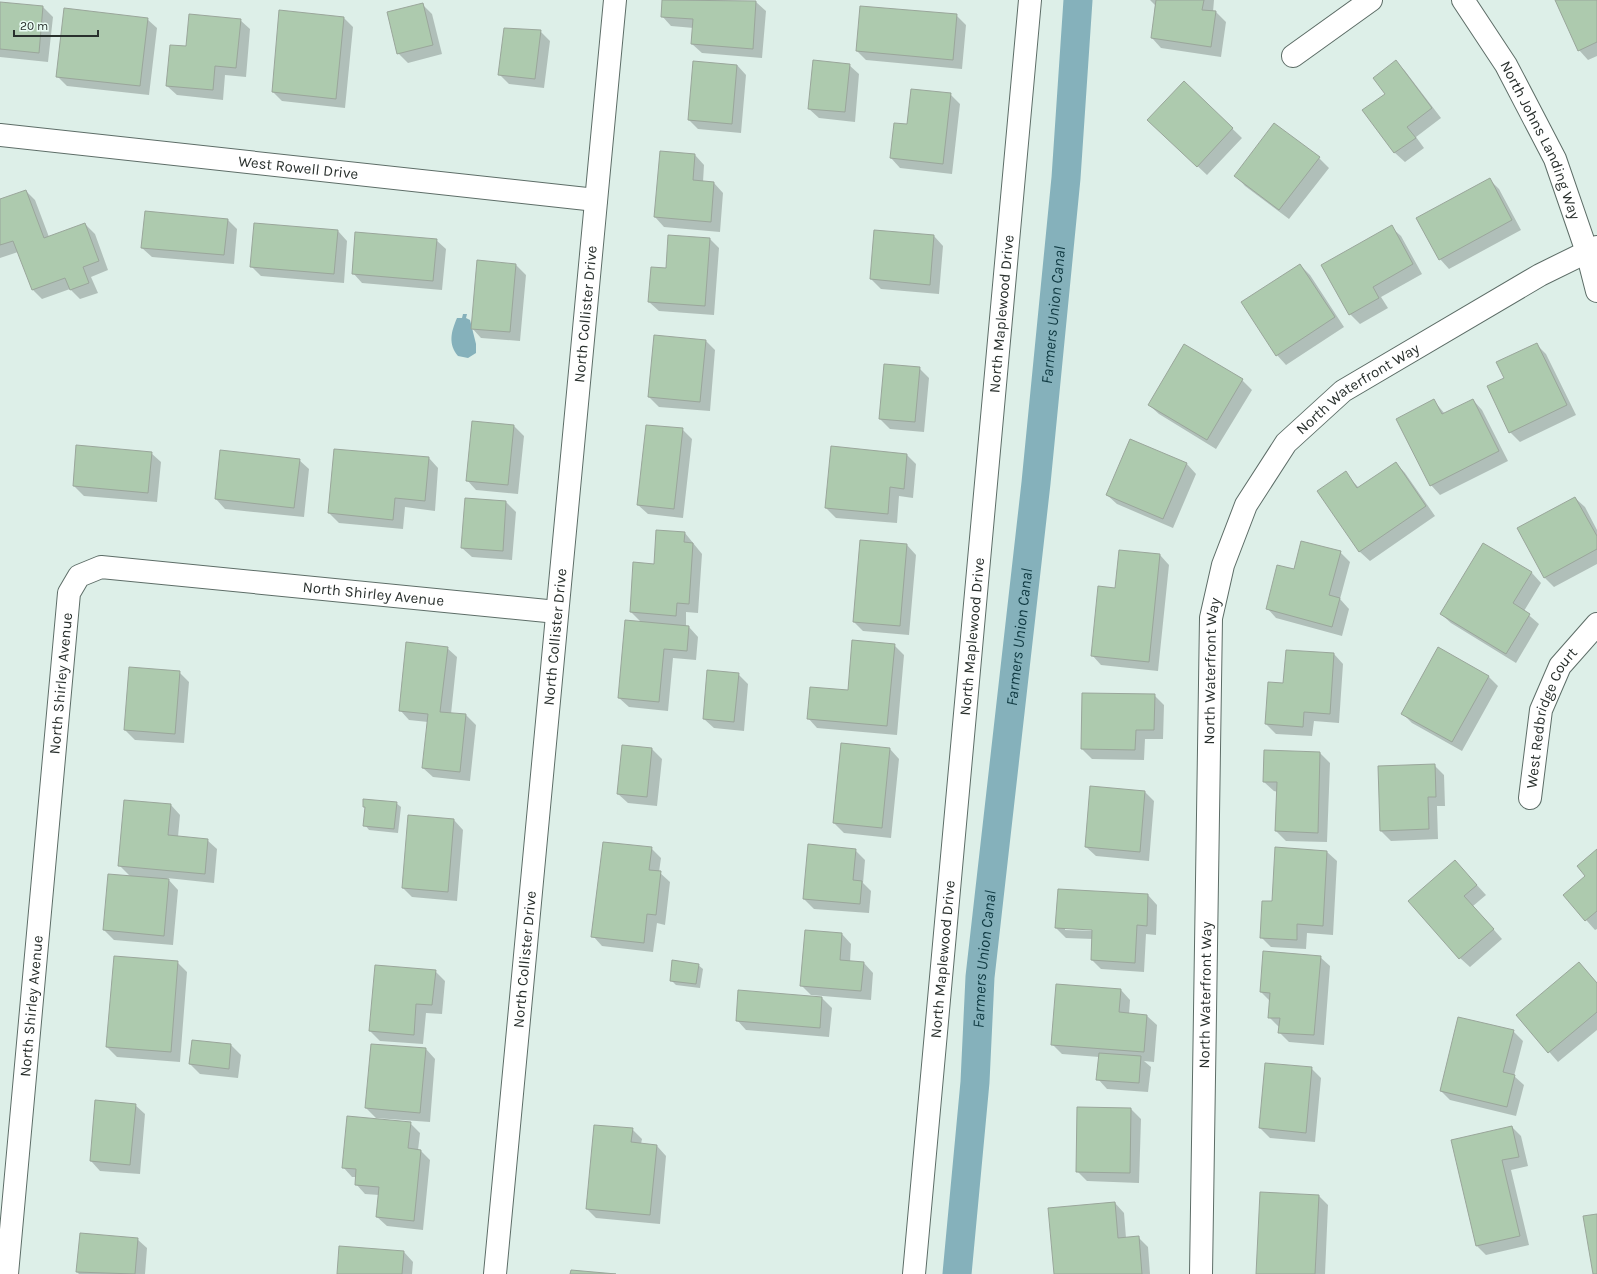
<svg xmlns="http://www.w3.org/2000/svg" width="1597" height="1274" viewBox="0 0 1597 1274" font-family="Karla,sans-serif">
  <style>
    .water { fill: #85b1bb }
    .shadow { fill: #0003; fill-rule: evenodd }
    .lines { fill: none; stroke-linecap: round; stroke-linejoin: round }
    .canal { stroke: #85b1bb; stroke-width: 29 }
    .building { fill: #adcaae; stroke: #9aa69b }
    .minor-casing { stroke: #5d6d67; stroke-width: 24 }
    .minor { stroke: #fff; stroke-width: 22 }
    .labels { text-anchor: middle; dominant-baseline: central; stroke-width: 4; stroke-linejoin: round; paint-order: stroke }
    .street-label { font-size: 15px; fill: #29302d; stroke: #eafdf5 }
    .water-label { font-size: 16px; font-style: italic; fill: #0f3941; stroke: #eafdf5 }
  </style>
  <rect width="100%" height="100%" fill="#ddefe8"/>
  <path class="water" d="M463,314h4l-1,4 4,2 6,24v9l-8,5 -10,-2c-10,-12 -7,-24 -1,-38h5z"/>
  <path class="shadow" d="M663,0l93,2 10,9 -4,47 -60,-5 -10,-9 2,-16 -23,-2 -9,-10z
    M1150,0h64l-1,12h3l10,10 -5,35 -60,-9 -9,-10 3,-33z
    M1555,0h42v56l-9,4 -9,-10z
    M0,3l43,4 10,10 -5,45 -48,-5z
    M422,4l10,10 10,40 -34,9 -10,-10z
    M956,15l10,10 -4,44 -96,-9 -9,-9z
    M343,17l10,10 -8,81 -63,-7 -9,-9z
    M147,19l10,9 -8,67 -82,-9 -10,-10z
    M240,20l10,9 -4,48 -21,-2 -2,25 -46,-5 -10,-9 20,-39z
    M540,31l10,10 -6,47 -35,-4 -10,-10z
    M1396,62l9,9 36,47 -25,19 8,11 -19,14 -10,-9 -32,-43 23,-16z
    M737,65l9,10 -5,58 -43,-4 -9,-9z
    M849,65l10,9 -4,48 -36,-4 -10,-9z
    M1184,82l58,56 -35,37 -49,-46z
    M950,94l10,10 -8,70 -52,-6 -9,-10 17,-33z
    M695,155l9,10 -1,17 11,1 9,10 -3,39 -56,-5 -9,-10z
    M1319,158l10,10 -40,51 -44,-33 -9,-10z
    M1489,179l10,10 22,41 -72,39 -9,-10z
    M26,191l9,9 14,37 36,-13 10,10 13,36 -17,7 7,16 -18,6 -10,-10 -28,10 -9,-9 -15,-38 -18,6v-58z
    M227,219l10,10 -3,35 -82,-7 -10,-9z
    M1391,227l10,9 21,38 -41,23 7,11 -28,16 -10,-10z
    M338,231l9,10 -3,42 -83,-7 -10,-10z
    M934,236l9,10 -4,48 -58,-5 -10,-10z
    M710,239l9,9 -5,67 -55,-4 -10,-9 18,-33z
    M436,240l10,9 -4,41 -80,-7 -9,-10z
    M516,265l10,10 -6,66 -39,-3 -9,-10z
    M1300,265l10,10 34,52 -58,38 -9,-10z
    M705,340l10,10 -5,61 -51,-4 -10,-10z
    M1536,344l10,10 30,61 -56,27 -10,-10 -5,-54z
    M1185,345l57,35 10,10 -36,59 -57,-35 -10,-9z
    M919,368l10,10 -5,54 -34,-3 -10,-10z
    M1473,400l9,10 26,51 -68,34 -9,-10 3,-84 11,13z
    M473,422l41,4 10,10 -6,58 -42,-4 -9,-10z
    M682,429l10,10 -9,79 -35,-4 -10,-9z
    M77,446l74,7 10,9 -4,40 -73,-6 -10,-10z
    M907,455l9,9 -3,34 -14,-2 -2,27 -61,-5 -10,-10z
    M429,458l9,10 -3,43 -30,-4 -2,22 -64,-6 -10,-10z
    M299,460l10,9 -5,48 -79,-8 -9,-10z
    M1396,463l9,10 30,43 -65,45 -10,-9 -42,-61 27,-18 14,15z
    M1187,464l9,10 -23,54 -56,-24 -10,-9z
    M1575,498l10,9 12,23v34l-43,23 -9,-9 -27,-50z
    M466,499l40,3 10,10 -4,48 -40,-3 -10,-9z
    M685,533l17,21 -4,59 -12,-1v15h3l9,10 -2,23 -23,-2 -5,53 -39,-4 -10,-9 23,-75 -11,-11 3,-49 21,2z
    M1484,544l48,29 9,10 -17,28 15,13 -23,39 -65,-40 -10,-9z
    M907,545l9,10 -7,80 -46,-4 -9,-9z
    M1340,552l10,10 -10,37 9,10 -7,27 -66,-18 -9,-10z
    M1160,555l9,10 -11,106 -57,-6 -9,-10 24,-66z
    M894,645l10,10 -7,80 -80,-7 -9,-10 41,-27z
    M447,648l10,9 -6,57 15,1 10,10 -6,56 -37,-4 -10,-9 5,-46 -19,-2 -9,-10z
    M1334,654l9,10 -4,59 -25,-2 -2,15 -36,-2 -10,-10 18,-40z
    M179,672l10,10 -5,61 -49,-3 -10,-10z
    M738,674l10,10 -4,47 -30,-3 -10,-9z
    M1489,677l9,9 -36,65 -50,-28 -10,-10z
    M1154,695l10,10 -1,34h-18l-1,21 -52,-1 -10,-10z
    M623,746l29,3 10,10 -5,47 -29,-3 -10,-9z
    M890,749l9,10 -8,79 -47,-5 -10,-10z
    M1320,753l10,10 -3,79 -41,-1 -10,-10 2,-39 -4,-1 -10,-9z
    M1434,765l10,10 1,31h-8l1,33 -47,2 -10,-10z
    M1145,792l9,9 -5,60 -53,-5 -10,-9z
    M396,803l5,4 -3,26 -29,-3 -4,-5 1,-16 -2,-2z
    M171,805l9,10 -2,22 29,3 10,9 -3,34 -47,-5 11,12 -5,55 -59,-5 -10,-10 27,-53 -12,-12z
    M454,820l9,10 -6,71 -45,-4 -9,-9z
    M651,848l10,10 -2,14 11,10 -5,43 -8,-2 -4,29 -51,-6 -9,-10z
    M855,850l10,10 -2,23 8,8 -2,22 -55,-4 -10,-10z
    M1597,851v78l-2,1 -31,-35 22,-19z
    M1327,852l10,9 -4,74 -26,-2 -1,16 -35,-2 -10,-10 11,-35z
    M1455,861l31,34 -13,11 29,33 -32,28 -10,-9z
    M1148,895l9,10 -1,30 -10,-1 -2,38 -43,-3 -9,-9 1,-21 -27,-1 -10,-10zM1065,928l32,1v2l-32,-1z
    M842,934l9,10 -1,18 14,1 9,10 -2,27 -60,-5 -10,-10z
    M1320,957l10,9 -6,79 -35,-3 -10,-10v-5l-10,-10 2,-15 -10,-10z
    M177,962l10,10 -7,90 -63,-5 -10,-10z
    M1579,963l18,20v47l-39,32 -41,-47z
    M698,965l5,4 -3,19 -24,-3 -5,-5z
    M435,971l10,10 -3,33 -16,-1 -3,31 -43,-3 -10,-10z
    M1121,990l9,10 -1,14 18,2 10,9 -3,37 -10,-1 7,6 -3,25 -41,-3 -9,-10 1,-22 -37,-3 -10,-10z
    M739,991l83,7 10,10 -3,29 -83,-7 -9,-10z
    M1513,1031l10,10 -9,35 10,9 -8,31 -66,-16 -9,-9z
    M193,1041l38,4 10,10 -3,23 -38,-4 -10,-10z
    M426,1049l9,10 -5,63 -54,-4 -10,-10z
    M1311,1068l10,10 -6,64 -45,-4 -10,-10z
    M96,1101l39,4 10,9 -5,60 -40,-3 -9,-10z
    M1131,1109l10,10 -2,64 -52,-2 -10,-10z
    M410,1123l10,10 -2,17 3,1 9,9 -7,70 -36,-4 -10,-9 2,-22 -14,-1 -9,-10v-7h-4l-9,-10z
    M1512,1127l9,9 7,30 -17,4 18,75 -43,10 -9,-9z
    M632,1129l10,10 -1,5 16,2 9,10 -6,68 -64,-6 -9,-9z
    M1319,1196l9,9 -3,69h-68z
    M1115,1203l9,10 2,25 12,-1 10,10 2,27h-95z
    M137,1239l10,9 -2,26h-66l-2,-2z
    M404,1252l9,10 -1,12h-74z"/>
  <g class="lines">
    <path class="canal" id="s1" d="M957,1274l18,-192 5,-105 56,-494 30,-305 12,-178"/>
  </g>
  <path class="building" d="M662,0l94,1 -3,48 -62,-5 2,-25 -32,-2z
    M1156,0h48l-2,10 14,1 -5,36 -60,-9z
    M1555,0h42v42l-19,9z
    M0,2l43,4 -4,47 -39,-4z
    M423,3l10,42 -36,9 -10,-42z
    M860,6l97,8 -4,46 -97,-9z
    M64,8l84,10 -8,68 -84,-9z
    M279,10l65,7 -8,82 -64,-7z
    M189,14l52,5 -5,49 -21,-2 -2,24 -47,-4 4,-41 16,1z
    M504,28l37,2 -6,49 -37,-4z
    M813,60l37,4 -5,48 -37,-3z
    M1396,60l36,48 -25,19 9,11 -22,15 -32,-43 23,-16 -12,-16z
    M693,61l44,4 -5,59 -44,-4z
    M1184,81l49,47 -36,39 -50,-47z
    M911,89l40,4 -8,71 -53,-6 4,-35 13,1z
    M1274,123l46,34 -41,53 -45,-34z
    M660,151l35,3 -2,26 21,2 -3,40 -57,-5z
    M1490,178l22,42 -73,40 -23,-42z
    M26,190l18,48 41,-15 14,38 -16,6 6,16 -19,7 -5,-12 -33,12 -19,-49 -13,4v-46z
    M145,211l83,8 -4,36 -83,-7z
    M254,223l84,7 -4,44 -84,-7z
    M1392,225l21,39 -40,23 6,11 -30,17 -28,-50z
    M874,230l60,5 -4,50 -60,-6z
    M355,232l82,7 -4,42 -81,-7z
    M668,235l42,3 -5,68 -57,-4 3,-35 15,1z
    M477,260l39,4 -6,68 -39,-3z
    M1300,264l35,53 -59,39 -35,-54z
    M654,335l52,5 -6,62 -52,-5z
    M1537,343l30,62 -58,28 -22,-47 17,-8 -8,-16z
    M1184,344l59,35 -36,61 -59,-35z
    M884,364l36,3 -5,55 -36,-3z
    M1434,399l8,15 31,-15 26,52 -69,35 -34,-67z
    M472,421l42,4 -6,60 -42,-4z
    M646,425l37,3 -9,81 -37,-4z
    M1130,439l57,24 -24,56 -57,-24z
    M76,445l76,7 -4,41 -75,-7z
    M831,446l76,8 -3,35 -14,-2 -2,27 -63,-6z
    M334,449l95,8 -4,44 -30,-3 -2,22 -65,-7z
    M220,450l80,9 -6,49 -79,-9z
    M1396,462l30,44 -67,46 -42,-61 29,-20 11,17z
    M1575,497l22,39v13l-53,29 -27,-50z
    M465,498l41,3 -3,50 -42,-3z
    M656,530l29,2 -1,10 9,1 -4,61 -12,-1 -1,13 -46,-4 3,-50 21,2z
    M860,540l47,4 -7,82 -47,-4z
    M1301,541l40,10 -12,44 11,3 -8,29 -66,-18 11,-44 17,4z
    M1483,543l49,29 -19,31 17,11 -24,40 -66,-40z
    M1119,550l41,4 -11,108 -58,-6 7,-70 17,2z
    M625,620l64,6 -2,25 -23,-2 -5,53 -41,-4z
    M852,640l43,4 -8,82 -80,-7 3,-32 38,3z
    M406,642l42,5 -8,65 26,2 -6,58 -38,-4 6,-54 -29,-3z
    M1438,647l51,29 -37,66 -51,-28z
    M1286,650l48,3 -4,61 -26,-2 -1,15 -38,-3 3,-42 15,1z
    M129,667l51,4 -5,63 -51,-4z
    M707,670l32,3 -5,49 -31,-3z
    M1082,693l73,1 -1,36h-18l-1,20 -54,-1z
    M841,743l49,5 -8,80 -49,-5z
    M622,745l30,3 -5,49 -30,-3z
    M1264,750l56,2 -2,81 -43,-2 2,-49h-14z
    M1435,764l1,33h-8l1,32 -49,2 -2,-65z
    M1090,786l55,5 -5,61 -55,-5z
    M363,799l34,3 -3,27 -31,-3 2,-19h-2z
    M124,800l47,4 -3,31 40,4 -3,35 -87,-8z
    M408,815l46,4 -6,73 -46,-4z
    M603,842l49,5 -3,23 12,1 -5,44 -9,-1 -3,29 -53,-6z
    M808,844l48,5 -3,31 9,1 -2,23 -57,-5z
    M1275,847l52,4 -4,75 -26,-2v16l-37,-2 2,-37h10z
    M1597,849v62l-12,10 -22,-26 22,-19 -8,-10z
    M1455,860l22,25 -13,11 30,33 -35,30 -51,-58z
    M108,874l61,5 -5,57 -61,-6z
    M1058,889l90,5 -1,32 -10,-1 -2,38 -44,-3 1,-30 -37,-2z
    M805,930l37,3 -2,27 24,2 -3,29 -61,-5z
    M1263,951l58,5 -7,79 -36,-2 2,-15h-12l2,-25 -10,-1z
    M114,956l64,5 -7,91 -65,-5z
    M672,960l27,4 -3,20 -26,-3z
    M1579,962l18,21v29l-49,41 -32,-38z
    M375,965l61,5 -4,35 -16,-1 -2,31 -45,-4z
    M1056,984l65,5 -2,23 28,3 -3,37 -93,-7z
    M738,990l84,7 -2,31 -84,-7z
    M1458,1017l56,13 -11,42 12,3 -8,32 -67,-16z
    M192,1040l39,4 -2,25 -40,-5z
    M371,1044l55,4 -6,65 -55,-5z
    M1099,1053l42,3 -2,27 -43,-3z
    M1265,1063l47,4 -6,66 -47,-5z
    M95,1100l41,4 -6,61 -40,-4z
    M1077,1107l54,1 -1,65 -54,-1z
    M347,1116l64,6 -3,26 13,2 -7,71 -38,-4 3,-30 -24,-2 1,-16 -14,-1z
    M594,1125l39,3 -2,14 26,3 -7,70 -64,-6z
    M1512,1126l7,31 -17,3 18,76 -44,10 -25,-106z
    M1260,1192l59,3 -4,79h-59z
    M1115,1202l3,36 21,-2 3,38h-88l-6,-66z
    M1597,1214v60h-4l-10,-58z
    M80,1233l58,5 -3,36 -59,-2z
    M339,1246l65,5 -2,23h-65z
    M571,1270l45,4h-46z"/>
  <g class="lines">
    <g class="minor-casing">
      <g id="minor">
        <path id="s2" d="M1463,0l43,65 49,94 32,93 10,39"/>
        <path d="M1293,56l78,-56"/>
        <path id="s3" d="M0,135l596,65"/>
        <path id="s4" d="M1530,798l11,-88 19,-44 37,-42"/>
        <path id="s5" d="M7,1274l62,-681 10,-17 22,-9 456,45"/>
        <path id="s6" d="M495,1274l120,-1274"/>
        <path id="s7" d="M914,1274l116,-1274"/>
        <path id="s8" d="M1201,1274l10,-656 12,-53 23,-60 40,-62 57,-52 197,-116 57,-28"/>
      </g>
    </g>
    <use href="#minor" class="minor"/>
  </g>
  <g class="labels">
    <g class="street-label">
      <text stroke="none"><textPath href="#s2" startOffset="161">North Johns Landing Way</textPath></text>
      <text stroke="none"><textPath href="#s3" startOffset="300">West Rowell Drive</textPath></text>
      <text stroke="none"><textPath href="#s6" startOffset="964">North Collister Drive</textPath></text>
      <text stroke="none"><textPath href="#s7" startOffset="964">North Maplewood Drive</textPath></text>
      <text stroke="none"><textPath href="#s8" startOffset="939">North Waterfront Way</textPath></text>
      <text stroke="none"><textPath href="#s5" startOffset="1001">North Shirley Avenue</textPath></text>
      <text stroke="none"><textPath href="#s6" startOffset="640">North Collister Drive</textPath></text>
      <text stroke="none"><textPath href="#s7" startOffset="640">North Maplewood Drive</textPath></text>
      <text stroke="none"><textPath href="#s8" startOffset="603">North Waterfront Way</textPath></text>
      <text stroke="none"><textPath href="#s5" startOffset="593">North Shirley Avenue</textPath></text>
      <text stroke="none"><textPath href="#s4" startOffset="84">West Redbridge Court</textPath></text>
      <text stroke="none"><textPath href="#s6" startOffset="316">North Collister Drive</textPath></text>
      <text stroke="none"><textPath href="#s7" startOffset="316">North Maplewood Drive</textPath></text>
      <text stroke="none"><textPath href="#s8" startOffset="279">North Waterfront Way</textPath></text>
      <text stroke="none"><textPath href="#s5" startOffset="269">North Shirley Avenue</textPath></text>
    </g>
    <g class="water-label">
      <text stroke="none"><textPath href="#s1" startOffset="964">Farmers Union Canal</textPath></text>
      <text stroke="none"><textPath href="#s1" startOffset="640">Farmers Union Canal</textPath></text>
      <text stroke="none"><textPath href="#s1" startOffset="316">Farmers Union Canal</textPath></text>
    </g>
  </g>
  <path d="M14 30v6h84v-6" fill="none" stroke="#29302d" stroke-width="2"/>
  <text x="20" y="30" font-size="12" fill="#29302d" stroke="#eafdf5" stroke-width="3" paint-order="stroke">20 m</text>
</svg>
